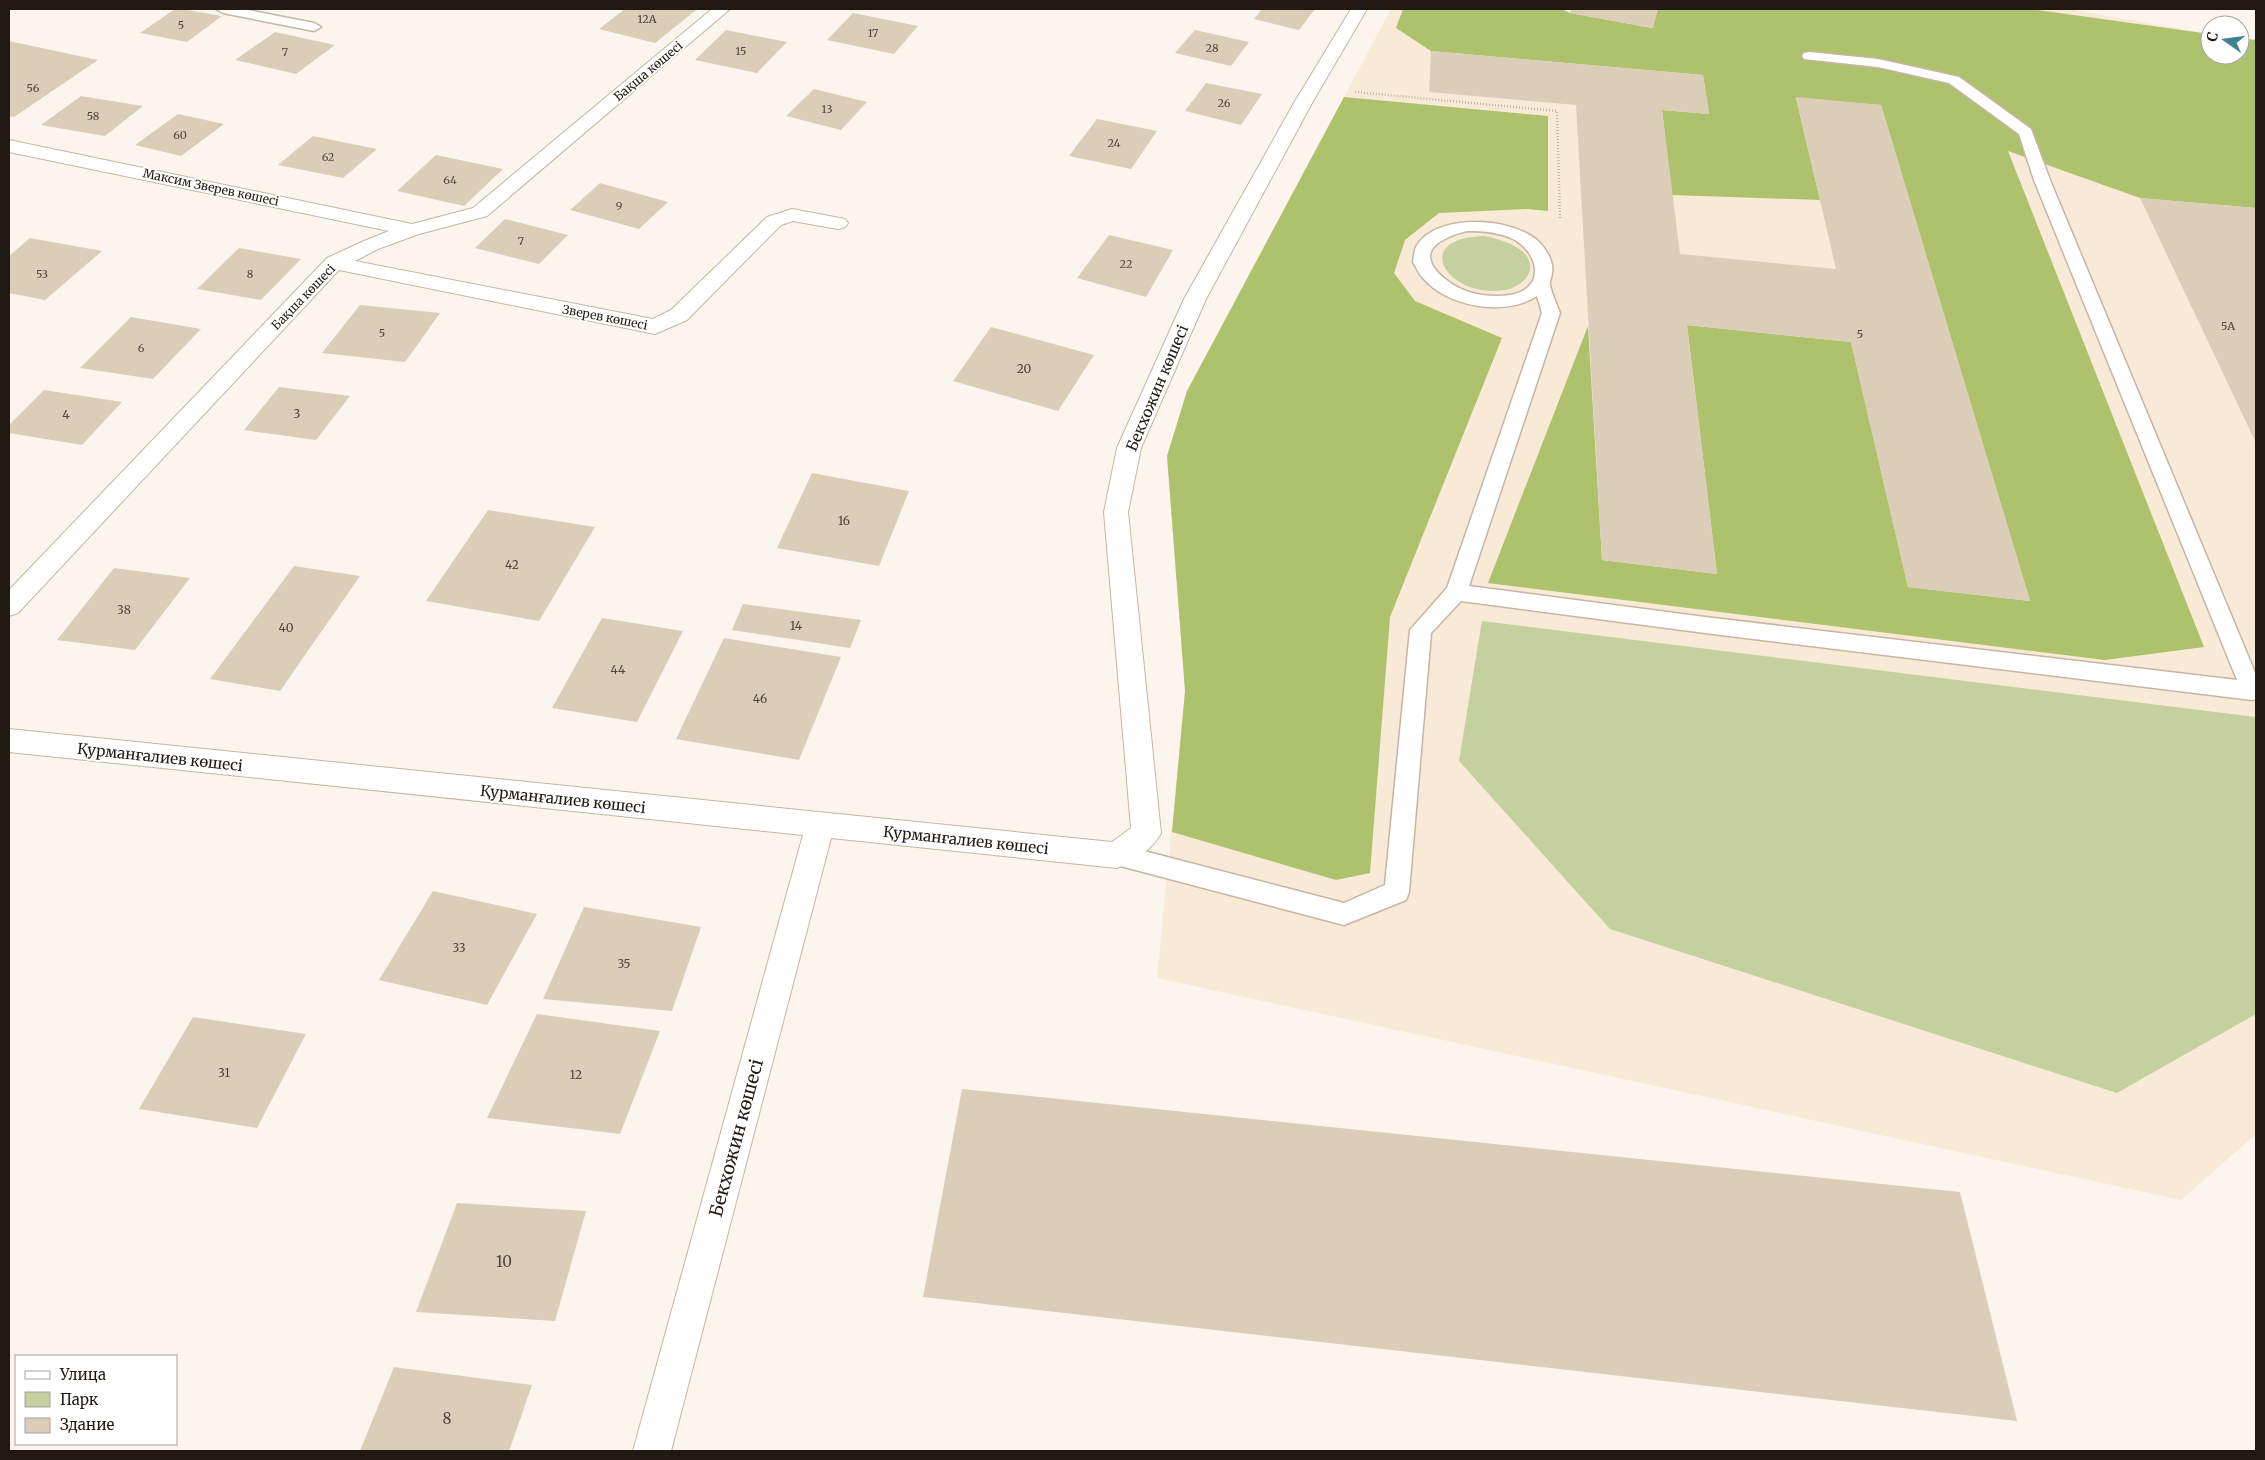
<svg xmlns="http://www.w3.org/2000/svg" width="2265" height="1460" viewBox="0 0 2265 1460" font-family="Merriweather,serif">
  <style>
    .medical { fill: #f8ead6 }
    .green { fill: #c4d19f }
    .forest { fill: #aec26d }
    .building { fill: #dccdb9 }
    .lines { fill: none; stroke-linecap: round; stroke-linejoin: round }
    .service-casing { stroke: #c7b5a3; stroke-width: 3 }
    .minor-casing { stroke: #c7b5a3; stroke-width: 2 }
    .path { stroke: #89827b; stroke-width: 2.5; stroke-dasharray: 0.5 2.5; stroke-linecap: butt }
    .service { fill: #fff; fill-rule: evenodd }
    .minor { fill: #fff; fill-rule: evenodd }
    .labels { text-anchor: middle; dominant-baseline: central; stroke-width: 4; stroke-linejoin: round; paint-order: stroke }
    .far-number-label { font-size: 11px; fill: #4e463c }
    .far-street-label { font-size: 12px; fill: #1f1912; stroke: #fff }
    .number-label { font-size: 12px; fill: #4e463c }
    .street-label { font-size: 15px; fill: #1f1912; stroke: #fff }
    .near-number-label { font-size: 15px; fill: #4e463c }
    .near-street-label { font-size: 18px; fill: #1f1912; stroke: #fff }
  </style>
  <rect width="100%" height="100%" fill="#fcf5ed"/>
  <path class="medical" d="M1391,9h678l141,25v21h30l16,-13v1092l-75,66 -1024,-222 28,-287 -18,-235 20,-65z"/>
  <path class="green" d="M1484,236c16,3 53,13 45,37 -4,9 -14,15 -24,17 -58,9 -96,-52 -21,-54z
    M1482,621l774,96v297l-139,79 -507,-164 -151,-168z"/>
  <path class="forest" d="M1403,9h158l9,4 82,15 6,-19h372l180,25v21h30v-17l16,2v168l-116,-10 -132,-47 196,496 -99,13 -617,-77 100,-257 14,234 115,14 -30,-249 164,17 57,245 122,14 -149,-496 -85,-7 24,102 -148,-5 -10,-85 47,4 -6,-39 -272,-24 -35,-23z
    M1344,97l204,19v95l-21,-2 -88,4 -34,27 -11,33 21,28 87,37 -112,279 -20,256 -34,7 -164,-48 13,-141 -18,-235 20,-65z"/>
  <path class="building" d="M175,9h6l41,7 -35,26 -47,-9z
    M625,9h66l5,1 -41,33 -56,-14z
    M1262,9h53l-16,21 -45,-11z
    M1572,9h86l-5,19 -83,-15z
    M853,13l65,13 -24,28 -67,-14z
    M726,30l61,12 -30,31 -62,-13z
    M1195,30l54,12 -18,24 -56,-13z
    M275,32l60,13 -39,29 -61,-14z
    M9,41l89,19 -84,57 -5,-1z
    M1431,51l272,24 6,39 -47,-4 18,144 156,15 -40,-172 85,8 149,496 -122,-14 -57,-245 -164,-17 30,249 -115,-14 -26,-455 -147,-13z
    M1206,83l56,11 -21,31 -56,-14z
    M814,89l53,13 -26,28 -55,-14z
    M81,96l62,10 -38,30 -64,-11z
    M178,114l46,10 -43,32 -46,-11z
    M1097,119l60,12 -26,38 -62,-13z
    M313,136l64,13 -34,29 -65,-13z
    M436,155l67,14 -39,37 -67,-15z
    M600,183l68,19 -29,27 -69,-19z
    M2140,198l116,10v235z
    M505,219l63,16 -29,29 -64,-16z
    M1109,235l64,15 -27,47 -69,-19z
    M30,238l72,13 -57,49 -36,-7v-37z
    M239,248l62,11 -40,41 -64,-11z
    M360,305l80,8 -35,49 -83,-9z
    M131,317l70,12 -48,50 -73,-11z
    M991,327l103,28 -36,56 -105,-30z
    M279,387l71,9 -34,44 -72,-10z
    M44,390l78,12 -40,43 -73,-12v-8z
    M812,473l97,18 -30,75 -102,-18z
    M488,510l107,17 -56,94 -113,-20z
    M294,566l66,10 -80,115 -70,-12z
    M114,568l76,10 -55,72 -78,-10z
    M743,604l118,16 -11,28 -118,-18z
    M602,618l81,13 -46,91 -85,-14z
    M724,638l117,19 -42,103 -123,-21z
    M433,891l104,23 -50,91 -108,-25z
    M584,907l117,20 -29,84 -129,-12z
    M537,1014l123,17 -40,103 -133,-16z
    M193,1017l113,17 -49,94 -118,-19z
    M962,1089l998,103 57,229 -1094,-124z
    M457,1203l129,8 -31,110 -139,-9z
    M394,1367l138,18 -23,66h-149z"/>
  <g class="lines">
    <g class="service-casing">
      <path id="service" d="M216,9h27l71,14 7,4 -7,4 -91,-18z
        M1809,52l69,7 81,18 72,52 19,51 206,495v24l-4,1 -547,-67 -244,-32 -30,32 -22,259 -3,8 -62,25 -235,-62 -4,-8 4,-8 8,-3 227,59 41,-18 25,-255 37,-42 95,-275 -5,-17c-32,21 -90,11 -114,-18 -4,-4 -7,-11 -10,-16 1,-5 1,-11 3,-15 19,-35 98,-30 123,-5 8,8 15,20 13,31 0,4 -3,8 -2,11 1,9 7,20 10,29l-91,273 236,31 532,63 -203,-500 -15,-46 -70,-51 -71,-16 -74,-8 -2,-3 2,-3zM1467,231c16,0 33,1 48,9 25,15 30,49 -5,55 -13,2 -28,1 -41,-3 -22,-7 -60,-36 -24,-53 7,-4 15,-6 22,-8z"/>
    </g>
    <g class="minor-casing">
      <path id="minor" d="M712,9h18l-243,207 -68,18 -41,15 -23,12 298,58 18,-9 96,-93 25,-8 53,10 3,4 -3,4 -7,2 -45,-8 -12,4 -94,95 -32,14 -316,-64 -321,343 -9,3v-26l318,-332 37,-17 25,-10 -380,-79v-12l403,84 61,-16z
        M1351,9h16l-55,94 -106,196 -65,149 -13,64 33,321c-8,16 -28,29 -44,35l-286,-30 -160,613h-38l170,-616 -794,-83v-23l1103,113 19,-14 -27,-316 13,-64 67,-149 110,-196z"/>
    </g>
    <path class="path" d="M1355,92l202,19 3,108"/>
    <use href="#service" class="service"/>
    <use href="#minor" class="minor"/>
  </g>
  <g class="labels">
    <g class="far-number-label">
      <text x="647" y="19">12А</text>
      <text x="181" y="25">5</text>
      <text x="873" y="33">17</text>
      <text x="1212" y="48">28</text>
      <text x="741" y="51">15</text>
      <text x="285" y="52">7</text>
      <text x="33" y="88">56</text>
      <text x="1224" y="103">26</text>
      <text x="827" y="109">13</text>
      <text x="93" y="116">58</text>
      <text x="180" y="135">60</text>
      <text x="1114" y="143">24</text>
      <text x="328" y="157">62</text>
      <text x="450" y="180">64</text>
      <text x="619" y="206">9</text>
      <text x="521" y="241">7</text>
      <text x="1126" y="264">22</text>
      <text x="42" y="274">53</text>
      <text x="250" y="274">8</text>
      <text x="2228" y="326">5А</text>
      <text x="382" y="333">5</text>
      <text x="1860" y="334">5</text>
      <text x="141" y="348">6</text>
    </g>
    <g class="far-street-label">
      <text transform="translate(648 71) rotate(-40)">Бақша көшесі</text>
      <text transform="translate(211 187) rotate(12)">Максим Зверев көшесі</text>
      <text transform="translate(303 297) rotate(-46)">Бақша көшесі</text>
      <text transform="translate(605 317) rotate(11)">Зверев көшесі</text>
    </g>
    <g class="number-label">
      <text x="1024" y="368">20</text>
      <text x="297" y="413">3</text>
      <text x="66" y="414">4</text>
      <text x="844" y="520">16</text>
      <text x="512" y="564">42</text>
      <text x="124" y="609">38</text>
      <text x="796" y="625">14</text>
      <text x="286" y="627">40</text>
      <text x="618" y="669">44</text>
      <text x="760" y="698">46</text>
      <text x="459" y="947">33</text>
      <text x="624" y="963">35</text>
      <text x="224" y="1072">31</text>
      <text x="576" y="1074">12</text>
    </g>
    <g class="street-label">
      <text transform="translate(1157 388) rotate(-67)">Бекхожин көшесі</text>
      <text transform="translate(160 757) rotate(6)">Қурманғалиев көшесі</text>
      <text transform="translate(563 799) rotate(6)">Қурманғалиев көшесі</text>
      <text transform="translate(966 840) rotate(6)">Қурманғалиев көшесі</text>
    </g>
    <g class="near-number-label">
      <text x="504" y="1261">10</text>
      <text x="447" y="1418">8</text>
    </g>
    <g class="near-street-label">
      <text transform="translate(736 1138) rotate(-75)">Бекхожин көшесі</text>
    </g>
  </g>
  <rect width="2265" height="1460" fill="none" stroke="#1f1912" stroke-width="20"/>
  <rect x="15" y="1355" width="162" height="90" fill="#ffffff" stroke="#a5a3a0"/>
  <rect x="25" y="1371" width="25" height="8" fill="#ffffff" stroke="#a5a3a0"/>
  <text x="60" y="1380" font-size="15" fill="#1f1912">Улица</text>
  <rect x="25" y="1392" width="25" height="15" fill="#c4d19f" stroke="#a5a3a0"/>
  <text x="60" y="1405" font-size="15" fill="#1f1912">Парк</text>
  <rect x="25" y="1418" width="25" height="15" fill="#dccdb9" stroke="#a5a3a0"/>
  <text x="60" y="1430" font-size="15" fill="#1f1912">Здание</text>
  <g transform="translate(2225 40) rotate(284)"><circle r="24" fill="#ffffff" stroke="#a5a3a0"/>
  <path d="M0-4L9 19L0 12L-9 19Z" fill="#3e8191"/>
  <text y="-8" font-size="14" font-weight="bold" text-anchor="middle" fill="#1f1912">С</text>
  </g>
</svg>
